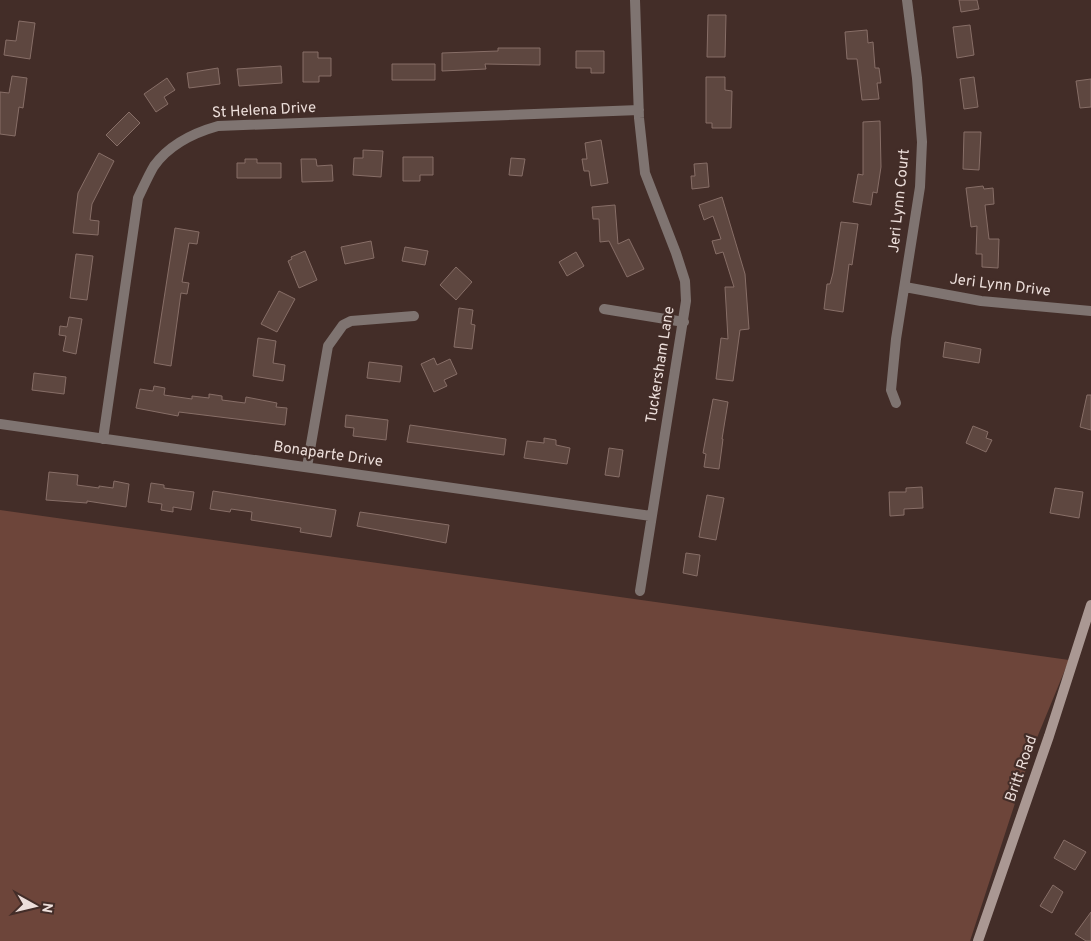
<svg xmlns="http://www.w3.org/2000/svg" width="1091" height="941" viewBox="0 0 1091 941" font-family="Overpass,sans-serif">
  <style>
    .green { fill: #6d453a }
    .building { fill: #5e4740; stroke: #876e67 }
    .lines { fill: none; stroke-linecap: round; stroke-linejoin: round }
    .street { stroke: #7f7471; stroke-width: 10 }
    .secondary { stroke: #aa9893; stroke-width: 10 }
    .labels { text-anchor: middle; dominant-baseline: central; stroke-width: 4.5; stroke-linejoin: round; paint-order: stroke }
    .street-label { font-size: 15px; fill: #eddfdb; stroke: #432d28 }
  </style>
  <rect width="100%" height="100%" fill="#432d28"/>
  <path class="green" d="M0,510l1069,150 -35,85 -64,196h-970z"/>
  <path class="building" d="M959,0h18l2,9 -18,3z
    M708,15h18l-1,42h-18z
    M19,21l16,2 -5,36 -26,-4 2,-15 10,1z
    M970,25l4,30 -17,3 -4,-31z
    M867,30l1,13 5,-1 2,26h4l2,15h-4l2,16 -17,1 -5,-41h-10l-2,-27z
    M498,48h42v17l-55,-1 1,5 -44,2v-18l56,-2z
    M576,51h28v22h-13v-5h-15z
    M303,52h15v6h13v18h-12v6h-16z
    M392,64h43v16h-43z
    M281,66l1,17 -43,3 -2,-17z
    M218,68l2,16 -31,4 -2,-15z
    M12,76l15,2 -4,30 -4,-1 -4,29 -15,-2v-42l9,1z
    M706,77h19v13l7,1 -1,37h-19v-5h-6z
    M974,77l4,30 -14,2 -4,-30z
    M167,78l8,12 -11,7 4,7 -12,8 -12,-18z
    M1091,79v28l-11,1 -4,-27z
    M129,112l11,11 -23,23 -11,-11z
    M880,121l1,46 -4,26 -4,-1 -2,13 -18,-3 5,-28 5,1v-53z
    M964,132h17l-2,38 -16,-1z
    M601,140l7,43 -17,3 -2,-15h-5l-2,-12h5l-2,-16z
    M363,150l20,1 -2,26 -28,-2 1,-17h9z
    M99,153l15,8 -22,43 -2,16 9,1 -1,14 -25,-2 5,-40z
    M403,157h30v18h-13v6h-17z
    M511,158l14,1 -3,17 -13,-1z
    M245,159h12v4h24v15h-44v-15h8z
    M301,159h15l1,7 15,-1 1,16 -31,1z
    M707,163l2,24 -17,2 -1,-13h4l-1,-12z
    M983,186l1,3 9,-1 1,16 -9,1 4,34h10l-1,29 -16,-1v-13h-6l1,-28 -6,1 -5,-39z
    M722,197l23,77 4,55 -9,1 -7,51 -17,-2 5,-41 7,1 -3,-52h9l-11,-35 -7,2 -4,-13 9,-2 -8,-23 -9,4 -5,-15z
    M615,205l3,39 11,-5 15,30 -17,8 -18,-36 -9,1 -1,-23h-6l-1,-12z
    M841,222l17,2 -6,41 -3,-1 -6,48 -19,-3 3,-25h3l3,-11z
    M175,228l24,4 -2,12 -8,-1 -7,39 7,1 -2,11 -6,-1 -10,73 -17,-3z
    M371,241l3,17 -29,6 -4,-17z
    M405,247l23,4 -3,14 -23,-4z
    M305,251l12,29 -18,8 -11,-27 4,-2 -1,-2z
    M576,252l8,14 -17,10 -8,-14z
    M76,254l17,2 -6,44 -17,-2z
    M456,267l16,15 -16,18 -16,-15z
    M279,291l16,8 -18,33 -16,-8z
    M459,308l14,2 -2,14 4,1 -3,24 -18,-2z
    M69,317l13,2 -6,35 -13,-3 3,-15 -7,-1 1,-9 7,1z
    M258,338l18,3 -3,22 12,2 -2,16 -30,-5z
    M945,342l36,7 -2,14 -36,-6z
    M434,358l3,7 13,-6 7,15 -13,6 3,6 -13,6 -13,-28z
    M369,362l33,4 -2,16 -33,-4z
    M34,373l32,4 -2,17 -32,-4z
    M154,386l11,2 -1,7 28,4v-3l17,2v-4l13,2v4l23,3 1,-6 31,6 -1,4 11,1 -2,17 -106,-13 -1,4 -42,-8 4,-19 13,2z
    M1087,395h4v35l-11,-3z
    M713,399l15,3 -6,37h1l-4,30 -15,-2 2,-13 -3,-1z
    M346,415l42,5 -2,20 -33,-4 1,-8 -9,-1z
    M410,425l96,14 -2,16 -97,-13z
    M973,426l15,6 -2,6 6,2 -6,12 -20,-9z
    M544,438l12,2v5l14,3 -3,16 -43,-6 3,-17 17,2z
    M609,448l14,2 -4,27 -14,-2z
    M49,472l29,3 -1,10 22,3v-2l14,2 1,-7 15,3 -3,23 -39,-6v2l-41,-3z
    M151,483l13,2v3l30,4 -3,18 -18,-3v5l-12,-2 1,-6 -14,-2z
    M922,487l1,21 -19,1v6l-14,1 -1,-24h17v-4z
    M1055,488l28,4 -4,26 -29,-5z
    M213,491l123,19 -5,27 -31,-5 1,-4 -50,-8 1,-8 -21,-3 -1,3 -20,-3z
    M707,495l17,3 -8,42 -17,-3z
    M360,512l89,13 -3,18 -89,-17z
    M686,553l14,2 -3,21 -14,-3z
    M1064,840l22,12 -11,18 -21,-12z
    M1053,885l10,7 -11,21 -12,-7z
    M1091,912v29h-5l-11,-7z"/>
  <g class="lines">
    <path class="street" d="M635,0l4,118 6,55 31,80 9,28 1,20 -46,290
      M905,287l76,14 110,10
      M604,309l80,13
      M896,403l-5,-13 5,-51 24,-152 2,-45 -5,-64 -10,-78
      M0,424l651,92
      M103,439l35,-241c5,-10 10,-22 16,-32 15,-21 39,-33 64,-40l421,-16
      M307,467l21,-121 15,-21 8,-4 63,-5"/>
    <path class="secondary" d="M978,941l71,-205 42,-131"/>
  </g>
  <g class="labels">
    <g class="street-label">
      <text transform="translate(264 111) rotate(-3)">St Helena Drive</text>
      <text transform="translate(900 201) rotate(-84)">Jeri Lynn Court</text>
      <text transform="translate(1000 286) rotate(7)">Jeri Lynn Drive</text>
      <text transform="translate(661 365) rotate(-81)">Tuckersham Lane</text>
      <text transform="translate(328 455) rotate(8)">Bonaparte Drive</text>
      <text transform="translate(1022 769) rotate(-71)">Britt Road</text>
    </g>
  </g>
  <g transform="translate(35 906) rotate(98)" stroke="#432d28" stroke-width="4" paint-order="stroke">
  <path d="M0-4L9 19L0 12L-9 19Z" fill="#eddfdb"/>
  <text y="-8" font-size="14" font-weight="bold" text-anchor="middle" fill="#eddfdb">N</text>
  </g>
</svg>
